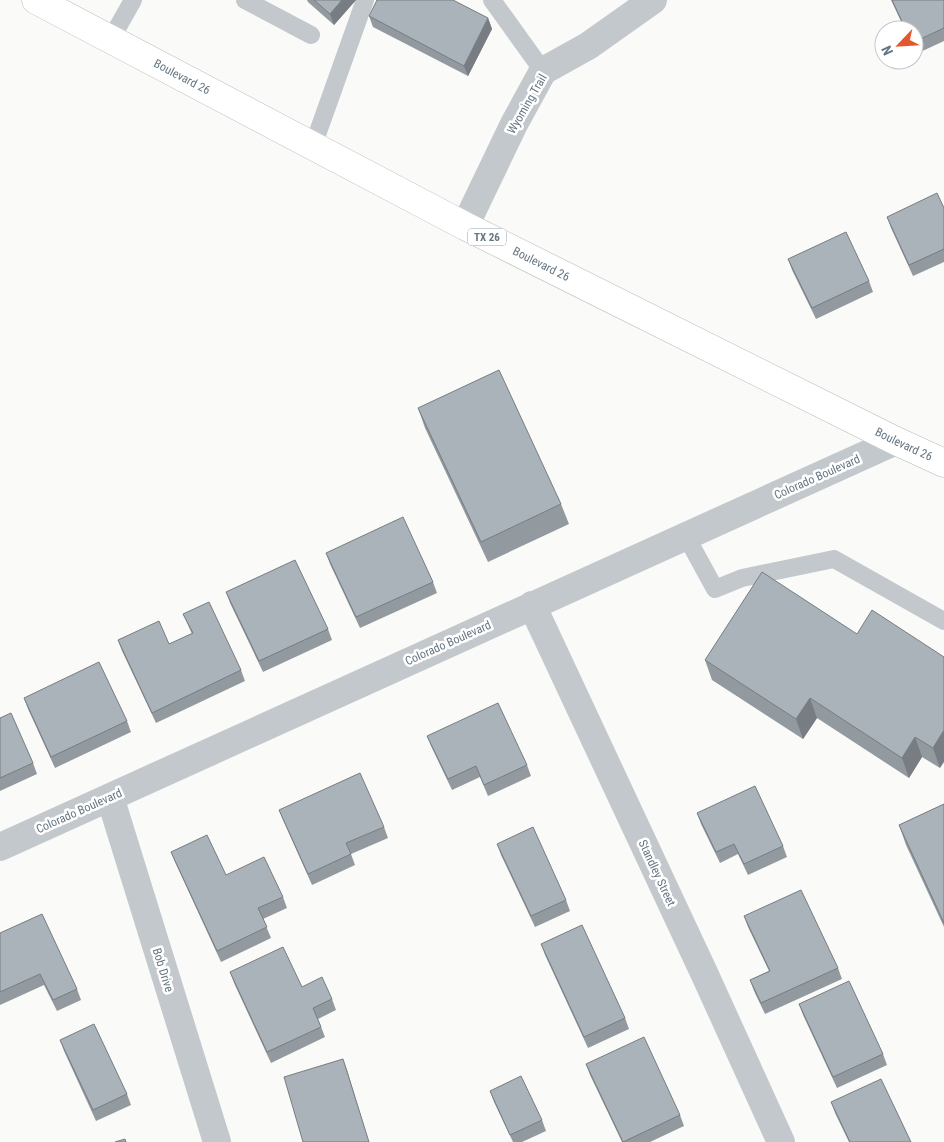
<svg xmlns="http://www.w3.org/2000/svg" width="944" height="1142" viewBox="0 0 944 1142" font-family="'Roboto Condensed',sans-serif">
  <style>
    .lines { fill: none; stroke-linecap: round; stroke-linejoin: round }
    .primary-casing { stroke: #b5babe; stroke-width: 29 }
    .lane { stroke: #c3c8cc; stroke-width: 18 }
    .street { stroke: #c3c8cc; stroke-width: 28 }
    .primary { stroke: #fff; stroke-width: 28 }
    .wall { fill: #929a9f }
    .shaded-wall { fill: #777d82 }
    .building { fill: #aab3b9; stroke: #777d82 }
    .labels { text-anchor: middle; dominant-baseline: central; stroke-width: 5; stroke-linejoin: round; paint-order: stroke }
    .shield { fill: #fff; stroke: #939fa8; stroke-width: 1 }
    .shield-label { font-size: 11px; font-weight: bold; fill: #657683 }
    .street-label { font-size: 12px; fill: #657683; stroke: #fff }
  </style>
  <rect width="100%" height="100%" fill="#fafaf8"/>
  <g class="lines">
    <g class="primary-casing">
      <g id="primary">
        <path id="s1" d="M36,0l429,226 431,215 48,22"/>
      </g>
    </g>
    <path class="lane" d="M245,0l66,35
      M492,0l51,71
      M111,39l22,-39
      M313,146l52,-146
      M686,536l29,53 27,-11 92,-19 110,62"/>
    <path class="street" d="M465,226l49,-102 29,-53 45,-25 65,-46
      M532,605l173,370 76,167
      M110,797l107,345
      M0,847l896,-406"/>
    <use href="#primary" class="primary"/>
  </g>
  <path class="wall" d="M307,0h49l-22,25 -26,-23z
    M891,0h53v41l-28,13 -2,-4v-20h-9z
    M369,16l119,2 4,11 -24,47 -95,-49z
    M944,208v54l-31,14 -22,-48 -4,-11z
    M788,259l81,22 4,11 -57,27 -24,-49z
    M418,408l143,96 8,20 -81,38 -63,-134z
    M326,553l107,29 4,11 -77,35 -30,-64z
    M226,592l102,37 4,11 -69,32 -33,-69z
    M183,614l58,56 4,11 -89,42 -34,-72 -4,-11 51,4 23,-10z
    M857,634l87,23 -4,111 -18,-11 -13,21 -92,-60 -14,21 -91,-59 -7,-20z
    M24,698l103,23 4,11 -76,36 -27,-59z
    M0,718l33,45 4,11 -37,17z
    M427,736l100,29 4,11 -43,20 -8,-19 -28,13 -21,-44z
    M944,804v123l-38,-82 -7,-20z
    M279,810l105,17 4,11 -37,16 4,11 -43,20 -29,-65z
    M697,813l86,33 4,11 -39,18 -10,-21 -18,9 -19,-39z
    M497,844l69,56 4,11 -35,16 -34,-72z
    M171,852l55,23 57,22 4,11 -24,11 8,19 -50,24 -46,-100z
    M744,916l94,52 4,11 -77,35 -11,-23 -4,-11 19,-9 -21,-44z
    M0,933l77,56 4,11 -24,11 -13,-26 -44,20z
    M541,944l84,74 4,11 -41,19 -43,-93z
    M230,972l72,15 30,12 4,11 -18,9 7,18 -54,26 -37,-80z
    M799,1004l84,50 4,11 -50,23 -34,-73z
    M60,1040l67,54 4,11 -35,16 -32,-70z
    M586,1064l94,51 4,11 -34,16h-28l-32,-67z
    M490,1091l52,29 4,11 -24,11h-9l-19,-40z
    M831,1102l80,40h-62l-14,-29z"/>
  <path class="shaded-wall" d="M342,0h14l-22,25 -4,-11z
    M488,18l4,11 -24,47 -4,-10z
    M810,698l7,20 -14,21 -7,-20z
    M944,730v32l-4,6 -7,-20z
    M915,737l7,20 -13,21 -7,-20z
    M343,1059l4,11 22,72z"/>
  <path class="building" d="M314,0h28l-12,14z
    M377,0h76l35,18 -24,48 -95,-50z
    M892,0h52v28l-30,14v-12h-8z
    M937,193l7,15v41l-35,16 -22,-48z
    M846,232l23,49 -57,27 -24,-49z
    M499,370l62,134 -80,38 -63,-134z
    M403,517l30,65 -77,35 -30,-64z
    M295,560l33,69 -69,32 -33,-69z
    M762,572l95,62 15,-24 72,47v73l-11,18 -18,-11 -13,21 -92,-60 -14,21 -91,-59z
    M209,602l32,68 -89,43 -34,-73 41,-19 10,23 24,-11 -10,-19z
    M99,662l28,59 -76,36 -27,-59z
    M498,703l29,62 -43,20 -8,-19 -28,13 -21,-43z
    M11,713l22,50 -33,15v-60z
    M360,773l24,54 -38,16 5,11 -43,20 -29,-64z
    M755,786l28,60 -39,18 -10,-20 -18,8 -19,-39z
    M944,804v119l-45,-98z
    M533,827l33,73 -35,16 -34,-72z
    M207,835l19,40 38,-18 19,40 -25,11 9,19 -50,24 -46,-99z
    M801,890l37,78 -77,35 -11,-23 20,-9 -26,-55z
    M42,914l35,75 -24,11 -13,-26 -40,18v-59z
    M582,925l43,93 -41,19 -43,-93z
    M283,947l19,40 20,-10 10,22 -19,9 8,19 -54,25 -37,-80z
    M849,981l34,73 -50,23 -34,-73z
    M94,1024l33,70 -34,16 -33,-70z
    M644,1037l36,78 -57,27 -37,-78z
    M343,1059l26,83h-66l-19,-65z
    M521,1076l21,44 -32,15 -20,-44z
    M881,1079l30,63h-61l-19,-40z
    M125,1139l1,3h-11z"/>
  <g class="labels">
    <rect class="shield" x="468" y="228.5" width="38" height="17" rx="4"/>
    <g class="shield-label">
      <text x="487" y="237">TX 26</text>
    </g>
    <g class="street-label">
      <text stroke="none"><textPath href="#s1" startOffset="165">Boulevard 26</textPath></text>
      <text transform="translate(527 104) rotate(-60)">Wyoming Trail</text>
      <text stroke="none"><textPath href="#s1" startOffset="570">Boulevard 26</textPath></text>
      <text stroke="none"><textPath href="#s1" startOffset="975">Boulevard 26</textPath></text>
      <text transform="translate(817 477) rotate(-24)">Colorado Boulevard</text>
      <text transform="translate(448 643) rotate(-24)">Colorado Boulevard</text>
      <text transform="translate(79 811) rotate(-24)">Colorado Boulevard</text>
      <text transform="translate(657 873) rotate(65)">Standley Street</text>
      <text transform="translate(163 970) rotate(73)">Bob Drive</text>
    </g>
  </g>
  <g transform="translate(899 45) rotate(245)"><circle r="24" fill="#ffffff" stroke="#c1c8cd"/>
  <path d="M0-4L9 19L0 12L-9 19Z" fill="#e4572e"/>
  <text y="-8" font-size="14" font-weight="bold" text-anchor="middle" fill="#657683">N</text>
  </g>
</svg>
